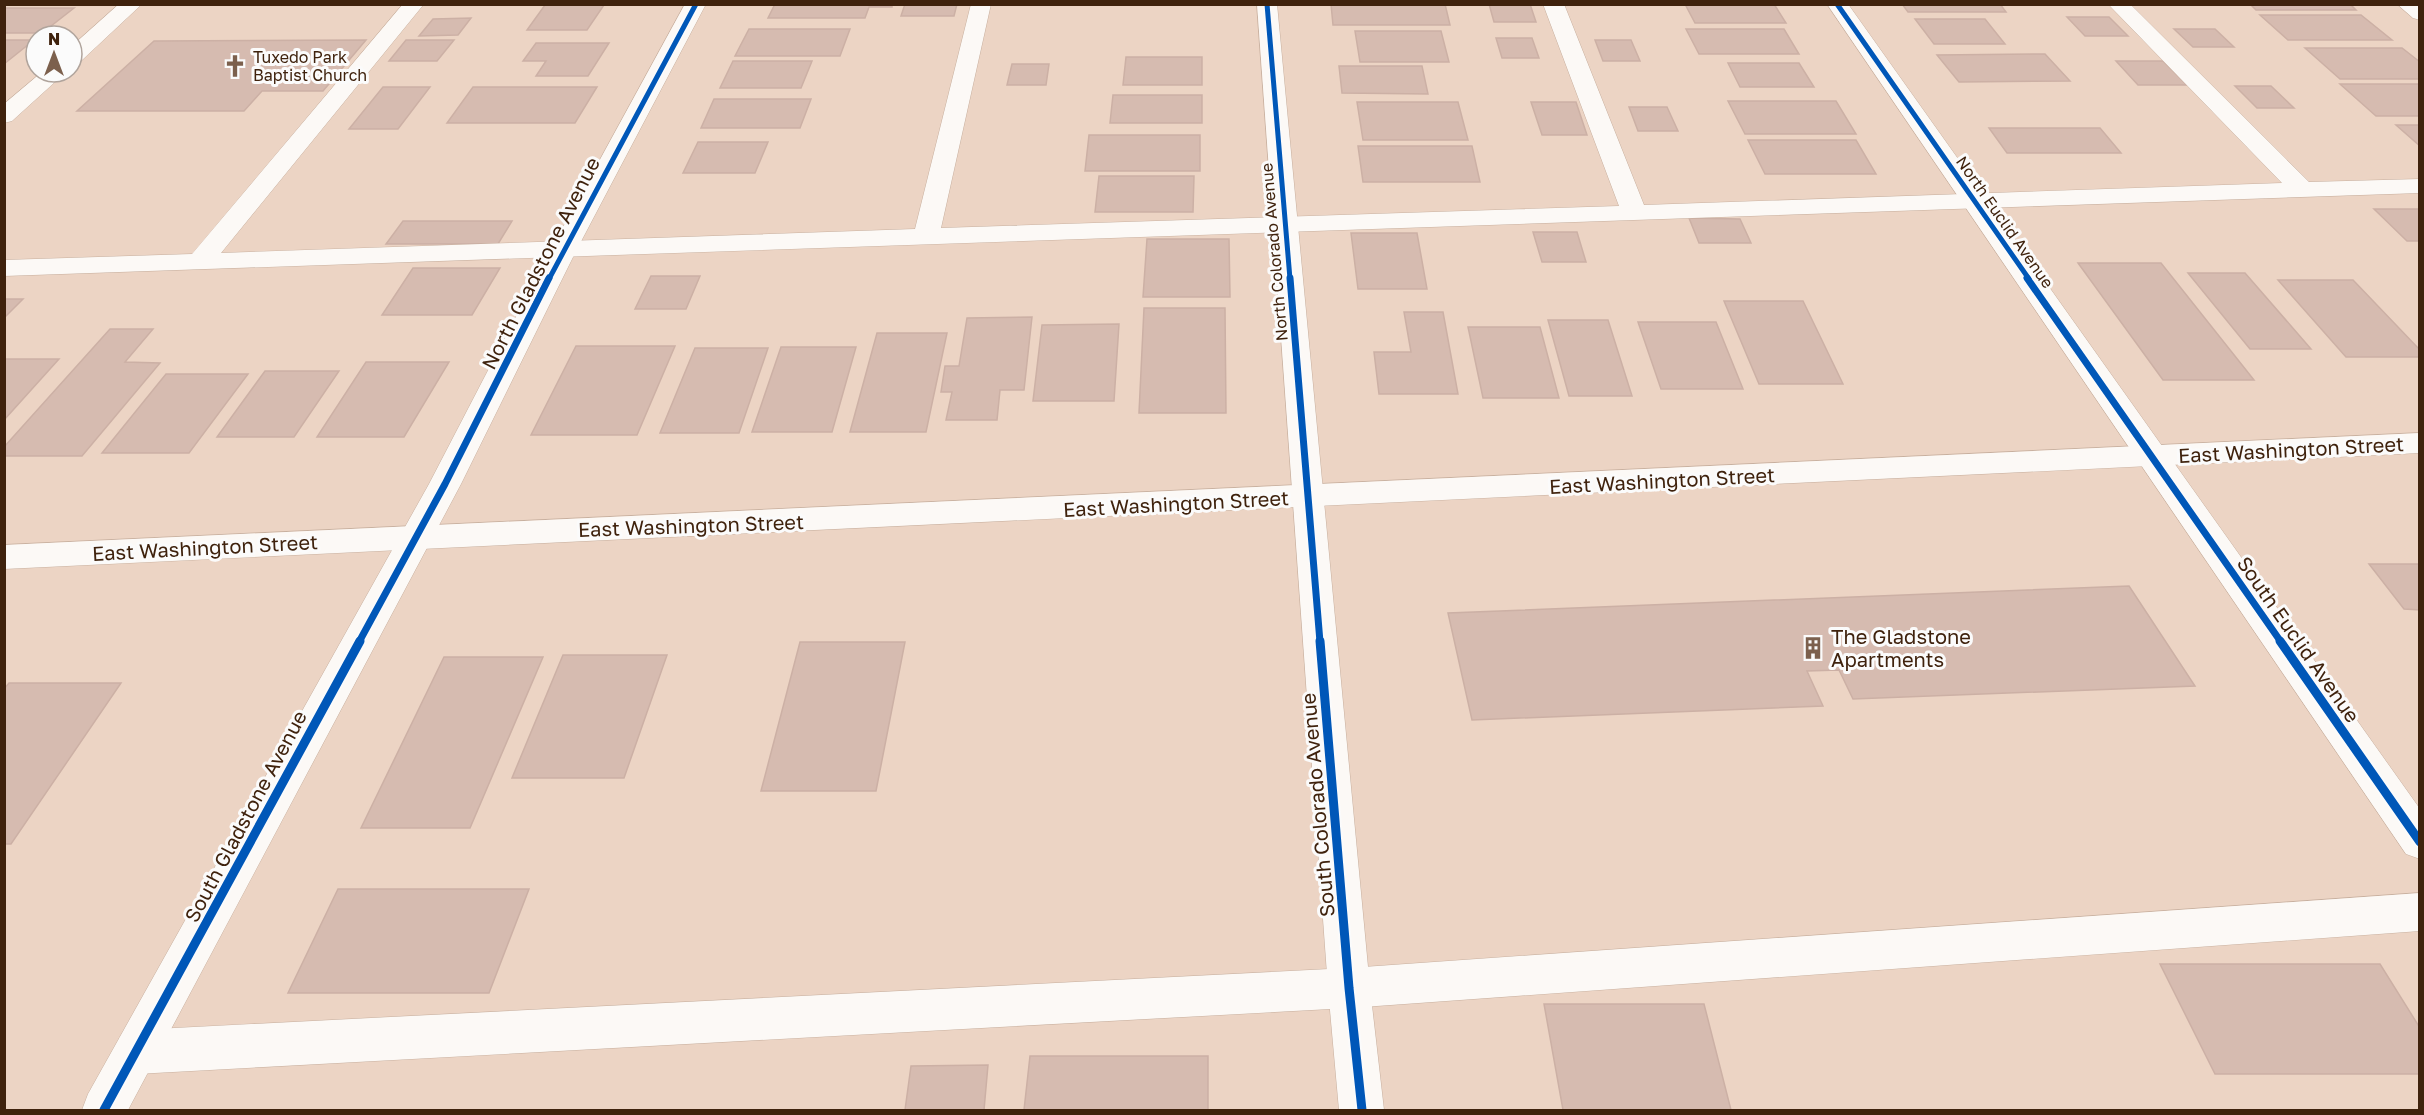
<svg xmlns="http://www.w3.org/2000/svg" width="2424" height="1115" viewBox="0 0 2424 1115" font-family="'Golos Text',sans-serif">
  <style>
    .building { fill: #d6bbb0; stroke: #ccb0a5; stroke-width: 1.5 }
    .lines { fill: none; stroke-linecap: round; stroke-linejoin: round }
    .lane-casing { stroke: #c7af9e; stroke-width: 1 }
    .street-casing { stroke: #c7af9e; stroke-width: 1 }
    .primary-casing { stroke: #c7af9e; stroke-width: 1 }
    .lane { fill: #fcf9f6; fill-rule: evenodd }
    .street { fill: #fcf9f6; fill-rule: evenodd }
    .primary { fill: #fcf9f6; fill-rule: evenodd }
    .cycleway-far2-casing { stroke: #fbfbfb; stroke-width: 8 }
    .cycleway-far1-casing { stroke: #fbfbfb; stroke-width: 10 }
    .cycleway-casing { stroke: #fbfbfb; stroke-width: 13 }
    .cycleway-far2 { stroke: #0057b8; stroke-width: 5 }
    .cycleway-far1 { stroke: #0057b8; stroke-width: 7 }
    .cycleway { stroke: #0057b8; stroke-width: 9 }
    .labels { text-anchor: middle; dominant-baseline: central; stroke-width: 6; stroke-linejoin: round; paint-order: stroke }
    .far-poi-label { font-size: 16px; fill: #3f220d; stroke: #fbfbfb; text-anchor: start }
    .far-street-label { font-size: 16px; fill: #3f220d; stroke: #fbfbfb }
    .street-label { font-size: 20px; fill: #3f220d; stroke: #fbfbfb }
    .poi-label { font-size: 20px; fill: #3f220d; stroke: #fbfbfb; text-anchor: start }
  </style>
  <rect width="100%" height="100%" fill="#ecd4c4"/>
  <path class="building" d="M775,4h117v3h-23l-4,11h-97z
    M905,4h52l-3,12h-53z
    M1331,4h114l5,21h-117z
    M1489,4h41l6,18h-42z
    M1685,4h89l12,19h-91z
    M1902,4h98l6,8h-98z
    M2250,4h100l6,6h-100z
    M545,5h59l-17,25h-60z
    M4,8h70l-32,25h-38z
    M2260,15h101l31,25h-104z
    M2067,17h42l19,19h-43z
    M471,18l-13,17 -39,1 14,-17z
    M1915,19h70l20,25h-71z
    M749,29h101l-10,27h-105z
    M1686,29h98l15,25h-100z
    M2174,29h41l19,18h-41z
    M1355,31h86l8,31h-89z
    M1496,38h36l7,20h-37z
    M4,40h30l-30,24z
    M366,40l-43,51h-61l-18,20h-167l77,-70z
    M406,40h48l-17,21h-48z
    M1595,40h36l9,21h-37z
    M536,43h73l-21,33h-52l10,-15h-23z
    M2305,48h97l18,14v17h-80z
    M2045,54l25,27 -111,1 -22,-27z
    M1126,57h76v28h-79z
    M733,61h79l-11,27h-81z
    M2116,61h47l24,24h-49z
    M1728,63h71l15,24h-74z
    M1012,64h37l-3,21h-39z
    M1339,66h83l6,28 -86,-1z
    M2340,84h80v32h-44z
    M2235,86h36l23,22h-37z
    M383,87h47l-32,42h-49z
    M473,87h124l-22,36h-128z
    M1113,95h89v28h-92z
    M714,99h97l-11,29h-99z
    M1728,101h108l20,33h-111z
    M1357,102h101l10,38h-105z
    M1531,102h45l11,33h-45z
    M1629,107h38l11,24h-40z
    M2396,125h24v21z
    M1989,128h111l21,25h-114z
    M1089,135h111v36h-115z
    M1748,140h108l20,34h-111z
    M698,142h70l-13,31h-72z
    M1358,146h114l8,36h-117z
    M1099,176h95l-1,36h-98z
    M2374,209h46v32h-13z
    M1689,218l51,1 11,24h-52z
    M403,221h109l-14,23h-112z
    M1533,232h44l9,30h-44z
    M1351,233h66l10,56h-69z
    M1147,239h82l1,58h-87z
    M2078,263h83l93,117h-91z
    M413,268h87l-28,47h-90z
    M2188,273h57l66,76h-61z
    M651,276h49l-14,33h-51z
    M2278,280h75l67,70v7h-74z
    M4,299h19l-19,19z
    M1724,301h79l40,83h-84z
    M1144,308h81l1,105h-87z
    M1404,312h39l15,82h-79l-5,-42h37z
    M1032,317l-8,73h-24l-3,30h-51l6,-28h-11l4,-26h14l8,-48z
    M1548,320h60l24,76h-63z
    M1638,322h78l27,67h-82z
    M1119,324l-5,77h-81l9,-76z
    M1468,327h72l19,71h-76z
    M110,329h43l-28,33 35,1 -78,93h-78v-9z
    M877,333h70l-21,99h-76z
    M576,346h99l-38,89h-106z
    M781,347h75l-24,85h-80z
    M695,348h73l-29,85h-79z
    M4,359h55l-55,61z
    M366,362h83l-45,75h-87z
    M265,371h74l-45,66h-77z
    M166,374h82l-59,79h-87z
    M2369,564h51v46l-16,-1z
    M2129,586l66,100 -342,13 -14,-29 -32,1 16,35 -351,14 -24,-107z
    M800,642h105l-29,149h-115z
    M563,655h104l-43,123h-112z
    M444,657h99l-73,171h-109z
    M9,683h112l-110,161h-7v-155z
    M338,889h191l-40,104h-201z
    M2160,964h220l40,64v46h-205z
    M1544,1004h160l27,106h-168z
    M1030,1056h178v54h-184z
    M988,1065l-4,45h-79l6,-44z"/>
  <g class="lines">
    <g class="lane-casing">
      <path id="lane" d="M403,4h21l-203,249 694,-24 56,-225h20l-50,224 678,-22 -76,-202h21l80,201 638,-22 -174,-179h22l179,178 111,-3v14l-2416,83v-16l188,-6z
        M2420,893v38l-1071,77 -1213,66 -16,-7 -6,-15 6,-15 16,-7 1213,-62z"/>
    </g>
    <g class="street-casing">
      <path id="street" d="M119,4h23l-62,58 -8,2v-18z
        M685,4h21l-130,247 -115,233 -333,626h-46l6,-16 341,-610 121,-233z
        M1257,4h20l93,984 14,122h-45l-11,-122z
        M1827,4h21l572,805v50l-14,-5z
        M2397,4h23v16l-7,-2z
        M42,72h24l-54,49 -8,2v-19z"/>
    </g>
    <g class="primary-casing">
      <path id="primary" d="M2420,433v20l-2416,116v-24z"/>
    </g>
    <use href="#lane" class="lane"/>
    <use href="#street" class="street"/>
    <use href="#primary" class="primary"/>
    <g class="cycleway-far2-casing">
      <path id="cycleway-far2" d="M1267,4l23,275
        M1837,4l192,275
        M549,279l147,-275"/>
    </g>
    <g class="cycleway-far1-casing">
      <path id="cycleway-far1" d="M1290,278l30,364
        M2027,278l254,364
        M359,642l86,-158 104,-206"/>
    </g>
    <g class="cycleway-casing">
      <path id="cycleway" d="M1320,641l29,347 13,122
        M2280,641l140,201
        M104,1110l256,-469"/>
    </g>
    <use href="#cycleway-far2" class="cycleway-far2"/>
    <use href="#cycleway-far1" class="cycleway-far1"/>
    <use href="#cycleway" class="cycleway"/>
  </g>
  <defs>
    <g id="church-bare" transform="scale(1.8)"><path d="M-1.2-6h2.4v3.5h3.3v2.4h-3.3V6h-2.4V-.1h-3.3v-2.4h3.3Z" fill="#7c604d" stroke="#fbfbfb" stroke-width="2.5" paint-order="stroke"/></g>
    <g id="building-bare" transform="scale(1.8)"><path d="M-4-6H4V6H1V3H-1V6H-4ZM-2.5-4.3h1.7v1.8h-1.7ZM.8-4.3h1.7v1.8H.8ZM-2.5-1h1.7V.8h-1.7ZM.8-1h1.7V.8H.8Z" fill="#7c604d" stroke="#fbfbfb" stroke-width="2.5" paint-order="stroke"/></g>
  </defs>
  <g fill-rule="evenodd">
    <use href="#church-bare" x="235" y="66"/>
    <use href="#building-bare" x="1813" y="648"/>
  </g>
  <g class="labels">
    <g class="far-poi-label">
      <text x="253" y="57">Tuxedo Park<tspan x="253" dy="18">Baptist Church</tspan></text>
    </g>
    <g class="far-street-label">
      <text transform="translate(2005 222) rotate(55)">North Euclid Avenue</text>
      <text transform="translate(1274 252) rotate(-95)">North Colorado Avenue</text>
    </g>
    <g class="street-label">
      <text transform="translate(540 263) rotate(-63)">North Gladstone Avenue</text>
      <text transform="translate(2291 449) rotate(-3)">East Washington Street</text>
      <text transform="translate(1662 480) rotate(-3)">East Washington Street</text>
      <text transform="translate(1176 503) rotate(-3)">East Washington Street</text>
      <text transform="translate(691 525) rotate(-2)">East Washington Street</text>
      <text transform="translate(205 547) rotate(-3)">East Washington Street</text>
      <text transform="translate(2299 639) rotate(55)">South Euclid Avenue</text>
      <text transform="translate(1317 805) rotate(-95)">South Colorado Avenue</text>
      <text transform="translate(245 816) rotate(-62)">South Gladstone Avenue</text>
    </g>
    <g class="poi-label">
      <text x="1831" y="636">The Gladstone<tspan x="1831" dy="23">Apartments</tspan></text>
    </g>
  </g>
  <rect width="2424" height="1115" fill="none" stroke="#3f220d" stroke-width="12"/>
  <g transform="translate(54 54)"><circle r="28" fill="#fbfbfb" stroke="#b0a49c" stroke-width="1.5"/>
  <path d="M0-4.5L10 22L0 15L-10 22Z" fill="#7c604d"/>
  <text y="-9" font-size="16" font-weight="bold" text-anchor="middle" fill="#3f220d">N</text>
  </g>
</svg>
